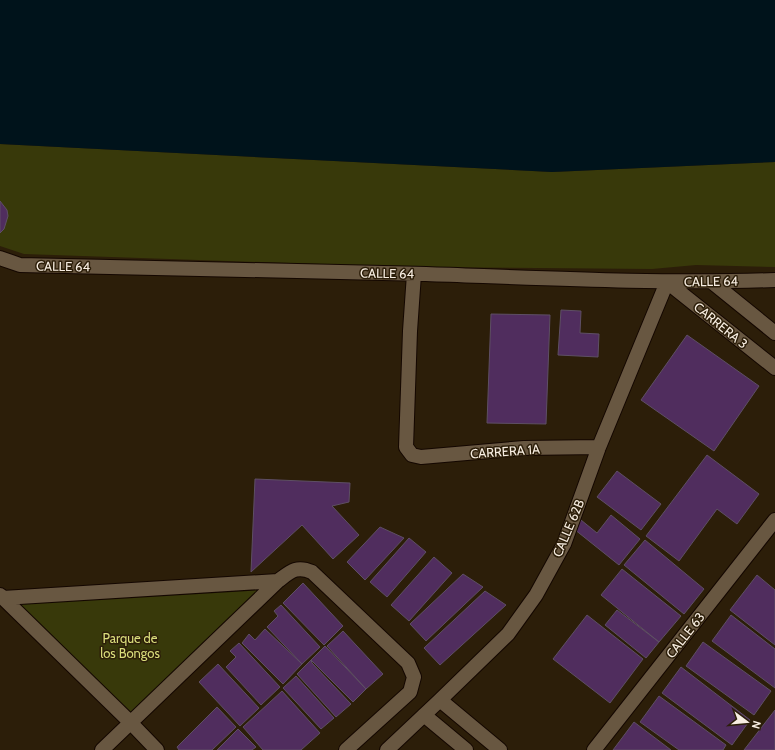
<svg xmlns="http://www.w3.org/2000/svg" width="775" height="750" viewBox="0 0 775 750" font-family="Cabin,sans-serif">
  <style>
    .green { fill: #38390a }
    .water { fill: #00131b }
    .building { fill: #502d5e; stroke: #5e4f64 }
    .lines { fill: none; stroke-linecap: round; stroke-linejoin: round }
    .street-casing { stroke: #140700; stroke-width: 16 }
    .street { stroke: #685741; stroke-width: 14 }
    .labels { text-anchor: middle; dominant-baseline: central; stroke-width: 3; stroke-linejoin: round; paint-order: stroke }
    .street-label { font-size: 13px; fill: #f7ede1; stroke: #2c1e09 }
    .park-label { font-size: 13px; fill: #d9dc7b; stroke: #2c1e09 }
  </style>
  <rect width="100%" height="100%" fill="#2c1e09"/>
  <path class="green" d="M0,144l552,28 223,-10v105l-79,-2 -44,4 -246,-2 -382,-13 -24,-8z
    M278,581l-148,141 -127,-124z"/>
  <path class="water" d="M0,0h775v162l-223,10 -552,-28z"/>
  <path class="building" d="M0,201l7,9 1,6 -4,13 -4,4z
    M561,310l20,1 -1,22 19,1 -1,23 -40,-2z
    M491,314l59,1 -4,109 -59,-1z
    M687,335l72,51 -45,65 -73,-51z
    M707,455l52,39 -22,30 -20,-15 -38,52 -33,-25z
    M617,471l44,33 -20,26 -44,-33z
    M255,479l95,4 -1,19 -17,4 27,29 -26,24 -31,-34 -51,47z
    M611,515l29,24 -21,26 -45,-36 7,-9 16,13z
    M380,527l24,11 -39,42 -18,-18z
    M409,538l17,14 -39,45 -17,-15z
    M645,540l59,49 -20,25 -60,-49z
    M434,557l18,16 -43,48 -18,-16z
    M622,569l59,47 -22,26 -58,-47z
    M463,574l20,13 -57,54 -16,-17z
    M757,575l18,15v55l-45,-35z
    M303,583l40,43 -19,19 -41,-42z
    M485,591l21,14 -66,60 -16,-17z
    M281,605l39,42 -18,17 -35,-37 11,-11 -4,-5z
    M617,610l42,32 -13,16 -41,-33z
    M587,615l56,44 -33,44 -57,-44z
    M731,615l44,34v39l-63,-47z
    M265,629l37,35 -19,20 -41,-41 7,-9 6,6z
    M343,631l40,43 -17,15 -39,-43z
    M703,642l68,49 -17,24 -68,-49z
    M239,643l41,44 -19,18 -35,-38 10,-10 -6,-6z
    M325,646l41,43 -13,13 -42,-42z
    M311,660l1,3 39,41 -15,13 -39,-43z
    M218,664l41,44 -19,18 -41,-44z
    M681,667l69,53 -18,25 -70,-52z
    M296,676l38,42 -13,11 -38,-41z
    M282,691l38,42 -19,17h-38l-20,-23z
    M659,696l67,49 -3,5h-44l-39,-28z
    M217,707l19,20 -24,23h-33l-2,-3z
    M775,710v40h-31z
    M634,722l37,28h-58z
    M238,729l18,18 -4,3h-35z"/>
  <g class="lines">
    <g class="street-casing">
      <path id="street" d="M0,258l20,7c136,3 271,5 406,9 116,4 233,10 349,6
        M414,274l-4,57 -4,116 6,8 9,2 103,-9 75,-1
        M712,282l63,51
        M0,595l130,127 27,28
        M3,598l275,-17
        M440,700l60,50
        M424,715l42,35
        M102,750l176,-169c12,-9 18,-16 34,-9l96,91 6,14 -4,15 -64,58
        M387,750l53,-50 68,-66 28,-39 28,-51 35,-97 68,-165 108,86
        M594,750l181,-230"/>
    </g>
    <use href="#street" class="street"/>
  </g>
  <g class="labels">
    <g class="street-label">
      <text transform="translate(63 266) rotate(1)">CALLE 64</text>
      <text transform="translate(387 273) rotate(1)">CALLE 64</text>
      <text transform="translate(711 281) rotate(-1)">CALLE 64</text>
      <text transform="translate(721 325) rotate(39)">CARRERA 3</text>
      <text transform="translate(505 451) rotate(-4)">CARRERA 1A</text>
      <text transform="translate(568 528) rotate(-67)">CALLE 62B</text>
      <text transform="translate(685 635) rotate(-52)">CALLE 63</text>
    </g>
    <g class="park-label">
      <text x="130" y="638">Parque de<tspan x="130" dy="15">los Bongos</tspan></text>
    </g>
  </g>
  <g transform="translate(747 722) rotate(106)" stroke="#2c1e09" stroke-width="3" paint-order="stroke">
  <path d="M0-3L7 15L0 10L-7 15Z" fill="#f7ede1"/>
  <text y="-6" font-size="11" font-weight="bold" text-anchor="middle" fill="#f7ede1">N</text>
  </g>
</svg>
